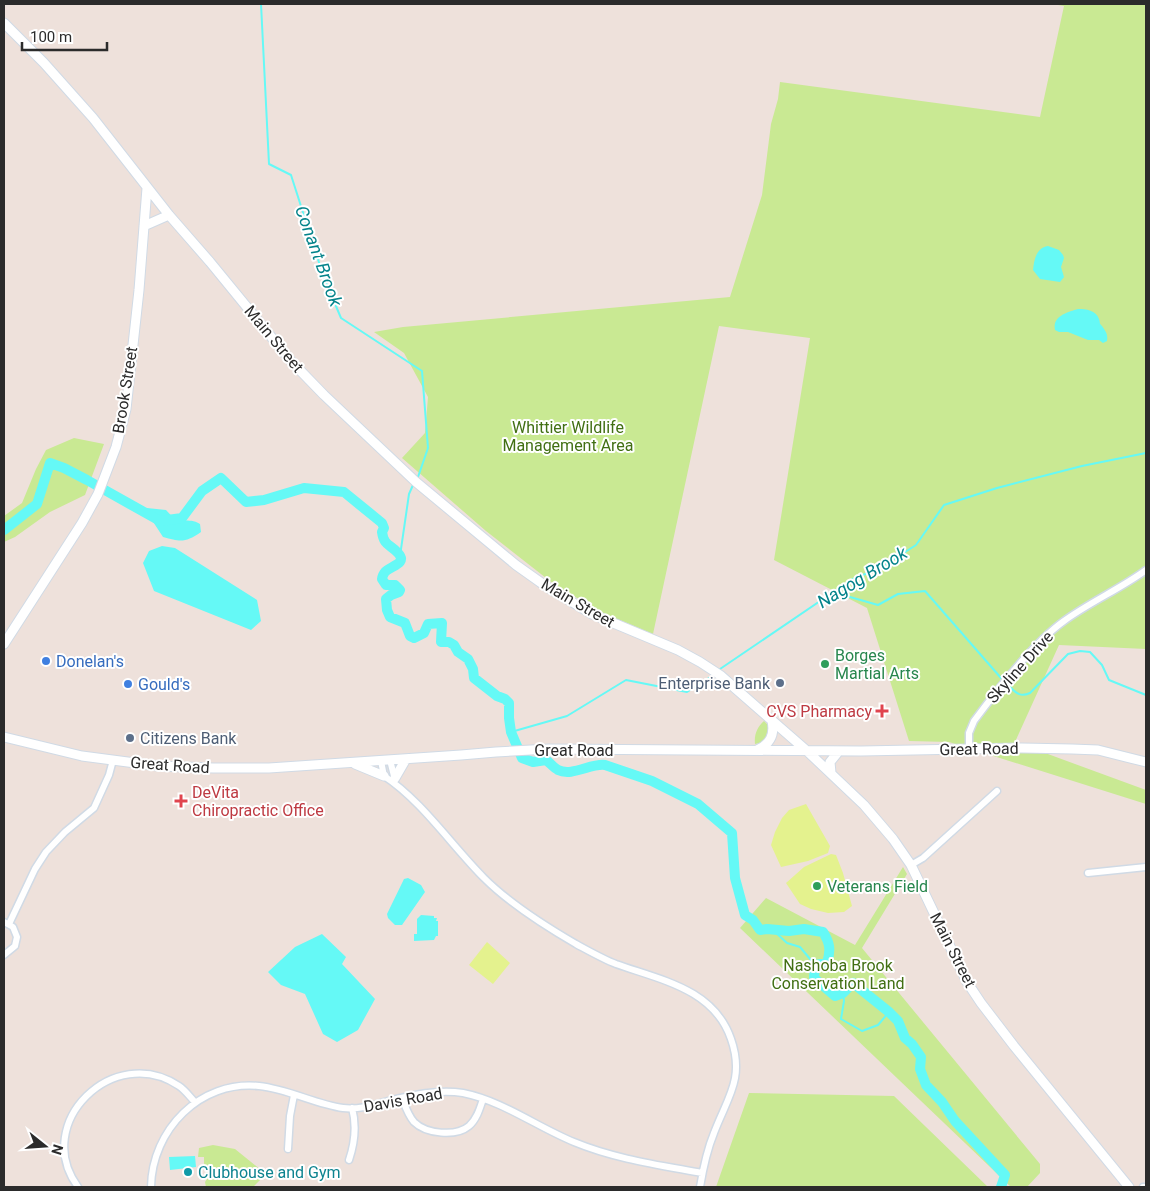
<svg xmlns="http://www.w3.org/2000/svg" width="1150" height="1191" viewBox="0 0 1150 1191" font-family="Roboto,sans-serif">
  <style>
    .green { fill: #c9e993 }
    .pitch { fill: #e4f28e }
    .water { fill: #65f9f6 }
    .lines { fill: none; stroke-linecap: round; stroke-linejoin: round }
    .stream { stroke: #65f9f6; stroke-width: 2 }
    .river { stroke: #65f9f6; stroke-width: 10 }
    .street-casing { stroke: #d0dae5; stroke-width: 9 }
    .secondary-casing { stroke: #d0dae5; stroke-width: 11 }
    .street { stroke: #fff; stroke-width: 6 }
    .secondary { stroke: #fff; stroke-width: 9 }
    .shop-dot { fill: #3f7fe0; stroke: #fff; stroke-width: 2 }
    .leisure-dot { fill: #2e9e5b; stroke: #fff; stroke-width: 2 }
    .service-dot { fill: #5c6f8a; stroke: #fff; stroke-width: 2 }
    .health-dot { fill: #e0444e; stroke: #fff; stroke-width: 2 }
    .culture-dot { fill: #0f9aa8; stroke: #fff; stroke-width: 2 }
    .labels { text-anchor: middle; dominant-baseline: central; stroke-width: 4; stroke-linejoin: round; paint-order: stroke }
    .street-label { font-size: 16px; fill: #2b2b2b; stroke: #fff }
    .park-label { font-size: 16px; fill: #416f13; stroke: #fff }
    .leisure-label { font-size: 16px; fill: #27864d; stroke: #fff; text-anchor: start }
    .shop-label { font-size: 16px; fill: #366cbe; stroke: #fff; text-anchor: start }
    .service-label { font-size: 16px; fill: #4e5e75; stroke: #fff; text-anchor: end }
    .health-label { font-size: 16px; fill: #be3a42; stroke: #fff; text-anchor: end }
    .culture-label { font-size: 16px; fill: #0d838f; stroke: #fff; text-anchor: start }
    .water-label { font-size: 18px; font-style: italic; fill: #04838a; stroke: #fff }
  </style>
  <rect width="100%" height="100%" fill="#eee1db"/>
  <path class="green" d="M1052,4h94v645l-87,-4 -44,97 131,48v14l-197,-62 -40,-1 -42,-133 -93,-48 36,-222 -91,-12 -66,308 -52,-22 -46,-27 -69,-54 -84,-73 23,-25 3,-36 -24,-44 -30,-21 29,-5 327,-30 32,-102 9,-71 7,-25 2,-17 260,35 24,-111z
    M74,438l30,6 -19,51 -35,17 -35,25 -11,5v-26l18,-13 14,-34 10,-19z
    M764,721l4,4 2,7 -6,10 -9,2c-1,-9 2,-17 9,-23z
    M903,867l4,7 -45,74 178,216v9l-13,14h-16l-271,-259 26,-30 89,47z
    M749,1093l145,3 94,91h-272z
    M213,1145l22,4 31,25 -13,13h-47l-1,-5 3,-5 -4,-14v-6h-6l1,-9z"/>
  <path class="pitch" d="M806,804l24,42 -2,7 -20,8 -27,6 -10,-22 4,-13 7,-14 7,-8z
    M831,854l5,1 7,18 9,33 -8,6 -16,1 -17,-4 -11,-5 -14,-21 18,-16z
    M487,942l23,21 -17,21 -24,-19z"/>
  <path class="water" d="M1048,246l11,4 4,5 1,3 -3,9 3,10 -4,5 -20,-3 -7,-9c1,-10 3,-22 15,-24z
    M1078,309c8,0 18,1 21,10 2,6 -1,2 3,7 4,6 6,8 5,15l-4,2 -4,-3h-11l-20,-8h-9l-4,-2c-3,-14 13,-18 23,-21z
    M147,508l19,2c14,17 22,6 34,14l1,8c-16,11 -20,10 -38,5l-17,-26z
    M162,546l13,2 82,52 4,21 -10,9 -97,-39 -11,-28 6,-12z
    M408,878l13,7 4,7 -23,33h-7l-7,-7 -1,-4 17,-35z
    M421,915l13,1v2h3l-1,3h2v15h-2l-2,4 -20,1v-7h3v-15z
    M322,934l24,23 -4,7 33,35 -17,31 -21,12 -14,-8 -18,-40 -24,-9 -13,-13 27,-25z
    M195,1156l1,11 -26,3 -1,-13z"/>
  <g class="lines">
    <path class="stream" d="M261,4l8,160 22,11 33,103 17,40 81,53 6,77 -10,29
      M400,556l9,-62 4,-9
      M836,593l42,12 20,-11 27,-3 76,87
      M720,669l131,-89 31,-13 34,-22 28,-40 53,-17 85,-22 64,-13
      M1010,687c7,7 11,10 20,6l38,-39 12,-3 10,1 12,13 7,15 37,15
      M511,732l56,-16 59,-36 61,12 22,-14
      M774,931l13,12 13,4 15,18
      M843,993l1,8 -3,18 21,12 16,-6 11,-13"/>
    <path class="river" d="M4,530l33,-26 13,-41 14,5 23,12 73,41 22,-3 20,-27 19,-13 25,24 18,-2 40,-12 40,4 38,31 2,5 -2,4c2,14 8,12 16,21 10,11 -8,13 -13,19 -1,1 -3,5 -3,7l4,6h9l5,5 -1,2 -8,3 -5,4 1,11 3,7 15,6 5,13 4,2 10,-5 4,-9 14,-1 -1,19h8l5,3 4,7 10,7 5,10 1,9 23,18 8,3 4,4v15l2,14 11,26 11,4 13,-2c4,3 8,8 12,10 14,7 33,-7 47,-5l47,16 46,23 34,29 3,45 10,37 8,5 7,10 7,-1 22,2 15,-2 19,3c7,11 8,18 4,31l-12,2 -1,13 21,18 8,-3 10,-10 36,29 9,9 7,17 7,6 9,13 -1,12 6,16 16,17 13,19 50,54 -4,12"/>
    <g class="street-casing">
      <path id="street" d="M969,749v-16l5,-12c23,-31 59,-78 90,-100 26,-19 56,-32 82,-51
        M390,760l5,20
        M381,761l3,15c37,24 68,70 100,102 25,25 61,48 92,66 13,7 27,15 40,20 45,16 98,25 115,75 14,40 -4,59 -17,94 -7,17 -11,36 -14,54
        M911,865l12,-7 74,-67
        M1088,873l58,-6
        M4,922l9,5 4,10 -2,9 -11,9
        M9,924l26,-55 11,-17 19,-20 29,-24 15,-33 4,-15
        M402,1098c3,8 6,17 12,24 12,12 42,15 55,4 8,-7 11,-18 14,-27
        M288,1149l2,-33 4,-21
        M349,1160c6,-18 8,-34 3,-52
        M78,1187c-47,-64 36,-145 101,-101 6,4 11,11 16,16
        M151,1187c1,-57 49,-107 108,-101 29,3 56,18 84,22 16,2 31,-3 45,-7 24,-6 50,-12 75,-8 40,8 74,34 111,49 41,17 85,23 128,31
        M1143,1187h3"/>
    </g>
    <g class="secondary-casing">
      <path id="secondary" d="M4,23l40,40 49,55 76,97 41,47 81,99 33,34 92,87 100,83 31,22 45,27 86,36 22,12 20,13 87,76 57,54 29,34 18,26 56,117 14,21 33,43 115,141
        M144,226l25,-11
        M4,644l78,-121 16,-29 18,-47 10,-38 13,-119 8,-102
        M4,737l78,19 76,10 55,2h56l192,-13 35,-3 53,-3 312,2 161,-3 50,1 26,1 48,12
        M757,750c13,-6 18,-15 15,-29
        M355,764l29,12
        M831,773l-1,-11 9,-11
        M395,778l11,-19"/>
    </g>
    <use href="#street" class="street"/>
    <use href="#secondary" class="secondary"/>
  </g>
  <g class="shop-dot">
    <circle cx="46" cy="661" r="5"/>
    <circle cx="128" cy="684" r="5"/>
  </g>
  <g class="leisure-dot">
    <circle cx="825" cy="664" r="5"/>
    <circle cx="817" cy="886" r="5"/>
  </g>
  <g class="service-dot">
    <circle cx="780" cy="683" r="5"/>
    <circle cx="130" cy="738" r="5"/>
  </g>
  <g class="health-dot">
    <path d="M879.5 703.5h5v5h5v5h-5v5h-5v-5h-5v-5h5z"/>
    <path d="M178.5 793.5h5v5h5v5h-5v5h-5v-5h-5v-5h5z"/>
  </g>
  <circle class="culture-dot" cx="188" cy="1172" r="5"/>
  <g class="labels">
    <g class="street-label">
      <text transform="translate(274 339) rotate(50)">Main Street</text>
      <text transform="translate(125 390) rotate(-81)">Brook Street</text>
      <text transform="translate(578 603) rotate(30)">Main Street</text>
      <text transform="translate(1020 667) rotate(-48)">Skyline Drive</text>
      <text transform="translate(979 749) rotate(-1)">Great Road</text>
      <text x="574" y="750">Great Road</text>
      <text transform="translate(170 765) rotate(4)">Great Road</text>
      <text transform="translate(953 950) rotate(63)">Main Street</text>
      <text transform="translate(403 1100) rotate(-10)">Davis Road</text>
    </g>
    <g class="park-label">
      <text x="568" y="427">Whittier Wildlife<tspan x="568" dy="18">Management Area</tspan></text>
      <text x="838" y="965">Nashoba Brook<tspan x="838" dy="18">Conservation Land</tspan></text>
    </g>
    <g class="leisure-label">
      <text x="835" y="655">Borges<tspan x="835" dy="18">Martial Arts</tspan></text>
      <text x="827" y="886">Veterans Field</text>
    </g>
    <g class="shop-label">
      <text x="56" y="661">Donelan's</text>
      <text x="138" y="684">Gould's</text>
    </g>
    <g class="service-label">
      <text x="770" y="683">Enterprise Bank</text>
      <text x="140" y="738" text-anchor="start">Citizens Bank</text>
    </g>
    <g class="health-label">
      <text x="872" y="711">CVS Pharmacy</text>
      <text x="192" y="792" text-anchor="start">DeVita<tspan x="192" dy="18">Chiropractic Office</tspan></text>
    </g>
    <g class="culture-label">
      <text x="198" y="1172">Clubhouse and Gym</text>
    </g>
    <g class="water-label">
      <text transform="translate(319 256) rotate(70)">Conant Brook</text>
      <text transform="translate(862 577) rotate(-31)">Nagog Brook</text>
    </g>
  </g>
  <rect width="1150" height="1191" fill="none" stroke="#2b2b2b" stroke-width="10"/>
  <g transform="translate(45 1146) rotate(107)" stroke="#ffffff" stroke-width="4" paint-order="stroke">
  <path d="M0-4L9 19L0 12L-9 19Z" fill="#2b2b2b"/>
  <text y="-8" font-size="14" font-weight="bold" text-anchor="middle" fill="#2b2b2b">N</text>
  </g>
  <path d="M22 42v8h85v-8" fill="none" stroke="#2b2b2b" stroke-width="2.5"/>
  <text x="30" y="42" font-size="15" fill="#2b2b2b" stroke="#ffffff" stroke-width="4" paint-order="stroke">100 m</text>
</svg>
